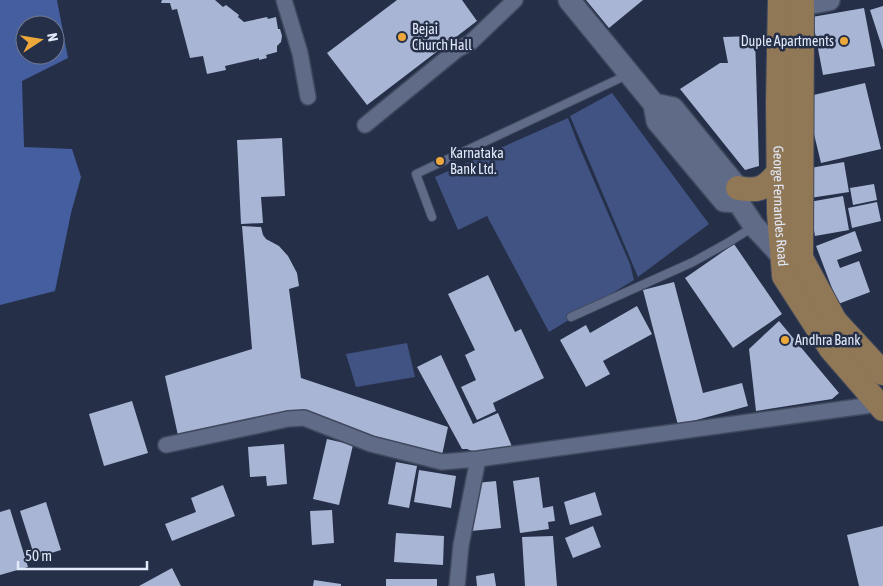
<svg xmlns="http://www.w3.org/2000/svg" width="883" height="586" viewBox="0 0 883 586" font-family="'Asap Condensed',sans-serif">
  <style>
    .green { fill: #405382 }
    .forest { fill: #455ea0; fill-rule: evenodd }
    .building { fill: #a8b5d4 }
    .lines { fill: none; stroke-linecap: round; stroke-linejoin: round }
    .lane-casing { stroke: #41495e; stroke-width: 10 }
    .street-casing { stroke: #41495e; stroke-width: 18 }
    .secondary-casing { stroke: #41495e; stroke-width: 24 }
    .primary-casing { stroke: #41495e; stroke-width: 26 }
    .lane { stroke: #5f6b87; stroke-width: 8 }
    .street { stroke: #5f6b87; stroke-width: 15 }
    .secondary { stroke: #5f6b87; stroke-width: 21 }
    .primary { stroke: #907756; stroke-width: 24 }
    .poi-dot { fill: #eda83b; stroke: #252f48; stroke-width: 2 }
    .labels { text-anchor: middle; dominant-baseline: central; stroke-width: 5; stroke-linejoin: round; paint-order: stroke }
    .poi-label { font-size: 14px; fill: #e2e9f9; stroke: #252f48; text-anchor: start }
    .street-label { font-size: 14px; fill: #e2e9f9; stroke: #252f48 }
  </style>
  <rect width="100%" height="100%" fill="#252f48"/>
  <path class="green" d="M612,93l97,131 -71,53 -68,-161z
    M568,118l10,26 52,120 4,16 -85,52 -62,-116 -29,14 -23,-53z
    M407,343l8,34 -59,10 -10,-33z"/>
  <path class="forest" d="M0,0h57l11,58 -46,23 2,66 48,2 9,28 -10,36 -16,78 -55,14zM25,25h30v30h-30z"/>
  <path class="building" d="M162,0h53l8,7 3,-2 13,10 -1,2 6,5 23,-5 1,2 8,-2 2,12h2l2,7 -1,6 -4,4v6l-11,3 1,3 -8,2v-2l-34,8 1,4 -19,4 -4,-18 -13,2 -13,-49 -5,1 -2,-7h-9z
    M397,0h65l15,21 -110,84 -40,-52z
    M586,0h57l-34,28z
    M883,6v44l-13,-40z
    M864,8l11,58 -52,9 -11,-58z
    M755,36l4,130 -14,4 -65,-81 40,-26h8l-5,-26z
    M865,83l16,66 -60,14 -16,-66z
    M282,138l3,58 -24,1 2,26 -22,1 -4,-84z
    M844,162l5,30 -39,6 -5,-29z
    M874,184l3,16 -24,5 -3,-17z
    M843,196l6,34 -34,6 -6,-34z
    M877,202l4,19 -29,7 -4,-20z
    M242,226l19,1 2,8 3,4 13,7 9,10 9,17 2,13 -10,3 12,89 147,49 -7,33 -140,-45 -122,25 -14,-64 87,-27z
    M855,231l7,20 -25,9 3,8 19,-7 11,31 -32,12 -22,-58z
    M734,244l48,70 -49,34 -48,-70z
    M488,275l27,57 6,-3 23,49 -51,25 3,8 -19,9 -16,-33 15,-7 -11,-25 10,-5 -27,-56z
    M674,282l29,111 39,-10 6,23 -70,19 -35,-135z
    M637,306l15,28 -49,27 7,13 -24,13 -26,-47 26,-15 4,8z
    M779,321l60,72 -7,6 -76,12 -7,-62z
    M441,355l32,69 25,-11 15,36 -32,6 -14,-6h-5l-45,-82z
    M132,401l16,52 -44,13 -15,-52z
    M327,439l26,6 -14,60 -26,-6z
    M284,444l3,40 -20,2 -1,-10 -16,1 -2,-30z
    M396,462l21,4 -8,42 -21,-4z
    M419,470l37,6 -5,32 -37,-6z
    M539,477l4,31 10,-2 2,15 -7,1 1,7 -29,4 -7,-52z
    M496,481l5,47 -30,3 -5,-47z
    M223,485l12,31 -63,25 -7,-17 31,-12 -5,-14z
    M595,492l7,23 -32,10 -6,-23z
    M46,502l15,48 -26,8 -15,-47z
    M10,509l18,58 -28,8v-63z
    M332,510l2,33 -22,2 -2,-34z
    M593,526l8,21 -28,11 -8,-20z
    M883,526v60h-24l-12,-51z
    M396,533l48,3 -1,29 -49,-3z
    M553,536l4,50h-32l-3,-49z
    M172,568l9,18h-42z
    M494,573l2,13h-19l-1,-10z
    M386,579h51v7h-51z
    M314,580l27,4v2h-28z"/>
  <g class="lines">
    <g class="lane-casing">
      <path id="lane" d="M432,217l-16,-43 211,-99
        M571,317l122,-55 36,-20 24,-15"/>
    </g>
    <g class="street-casing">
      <path id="street" d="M284,0l16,53 8,44
        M365,125l93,-76 12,-6 45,-43
        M166,445l122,-26 16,-1 67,26 71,18 36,-3 401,-55
        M457,586l4,-41 17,-86"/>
    </g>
    <g class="secondary-casing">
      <path id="secondary" d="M569,0l85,104
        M785,6l17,-1 27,-5
        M654,104l19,4 65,80v14l-14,-1 -67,-80z
        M738,202l16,24 28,30 10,4"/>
    </g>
    <g class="primary-casing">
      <g id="primary">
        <path id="s1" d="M780,0l-2,103 1,110 5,63 47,73 52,60"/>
        <path d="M802,0l-1,258 34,63 48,52"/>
        <path d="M738,188c22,4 27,0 41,-16"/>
      </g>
    </g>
    <use href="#lane" class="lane"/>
    <use href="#street" class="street"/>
    <use href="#secondary" class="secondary"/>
    <use href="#primary" class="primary"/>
  </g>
  <g class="poi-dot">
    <circle cx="402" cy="37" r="5"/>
    <circle cx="844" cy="41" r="5"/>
    <circle cx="440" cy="161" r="5"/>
    <circle cx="785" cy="340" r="5"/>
  </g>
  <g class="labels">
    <g class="poi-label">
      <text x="412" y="29">Bejai<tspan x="412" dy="16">Church Hall</tspan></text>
      <text x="834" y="41" text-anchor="end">Duple Apartments</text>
      <text x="450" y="153">Karnataka<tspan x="450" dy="16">Bank Ltd.</tspan></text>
      <text x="795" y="340">Andhra Bank</text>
    </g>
    <g class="street-label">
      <text stroke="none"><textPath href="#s1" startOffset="206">George Fernandes Road</textPath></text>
    </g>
  </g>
  <g transform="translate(40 40) rotate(78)"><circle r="24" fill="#252f48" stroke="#71798f"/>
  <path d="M0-4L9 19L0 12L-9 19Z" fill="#eda83b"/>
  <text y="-8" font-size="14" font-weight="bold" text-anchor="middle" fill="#e2e9f9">N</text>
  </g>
  <path d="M18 561v8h129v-8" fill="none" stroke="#e2e9f9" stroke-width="2.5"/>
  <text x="25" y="561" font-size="15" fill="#e2e9f9" stroke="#252f48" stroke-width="4" paint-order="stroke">50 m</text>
</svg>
